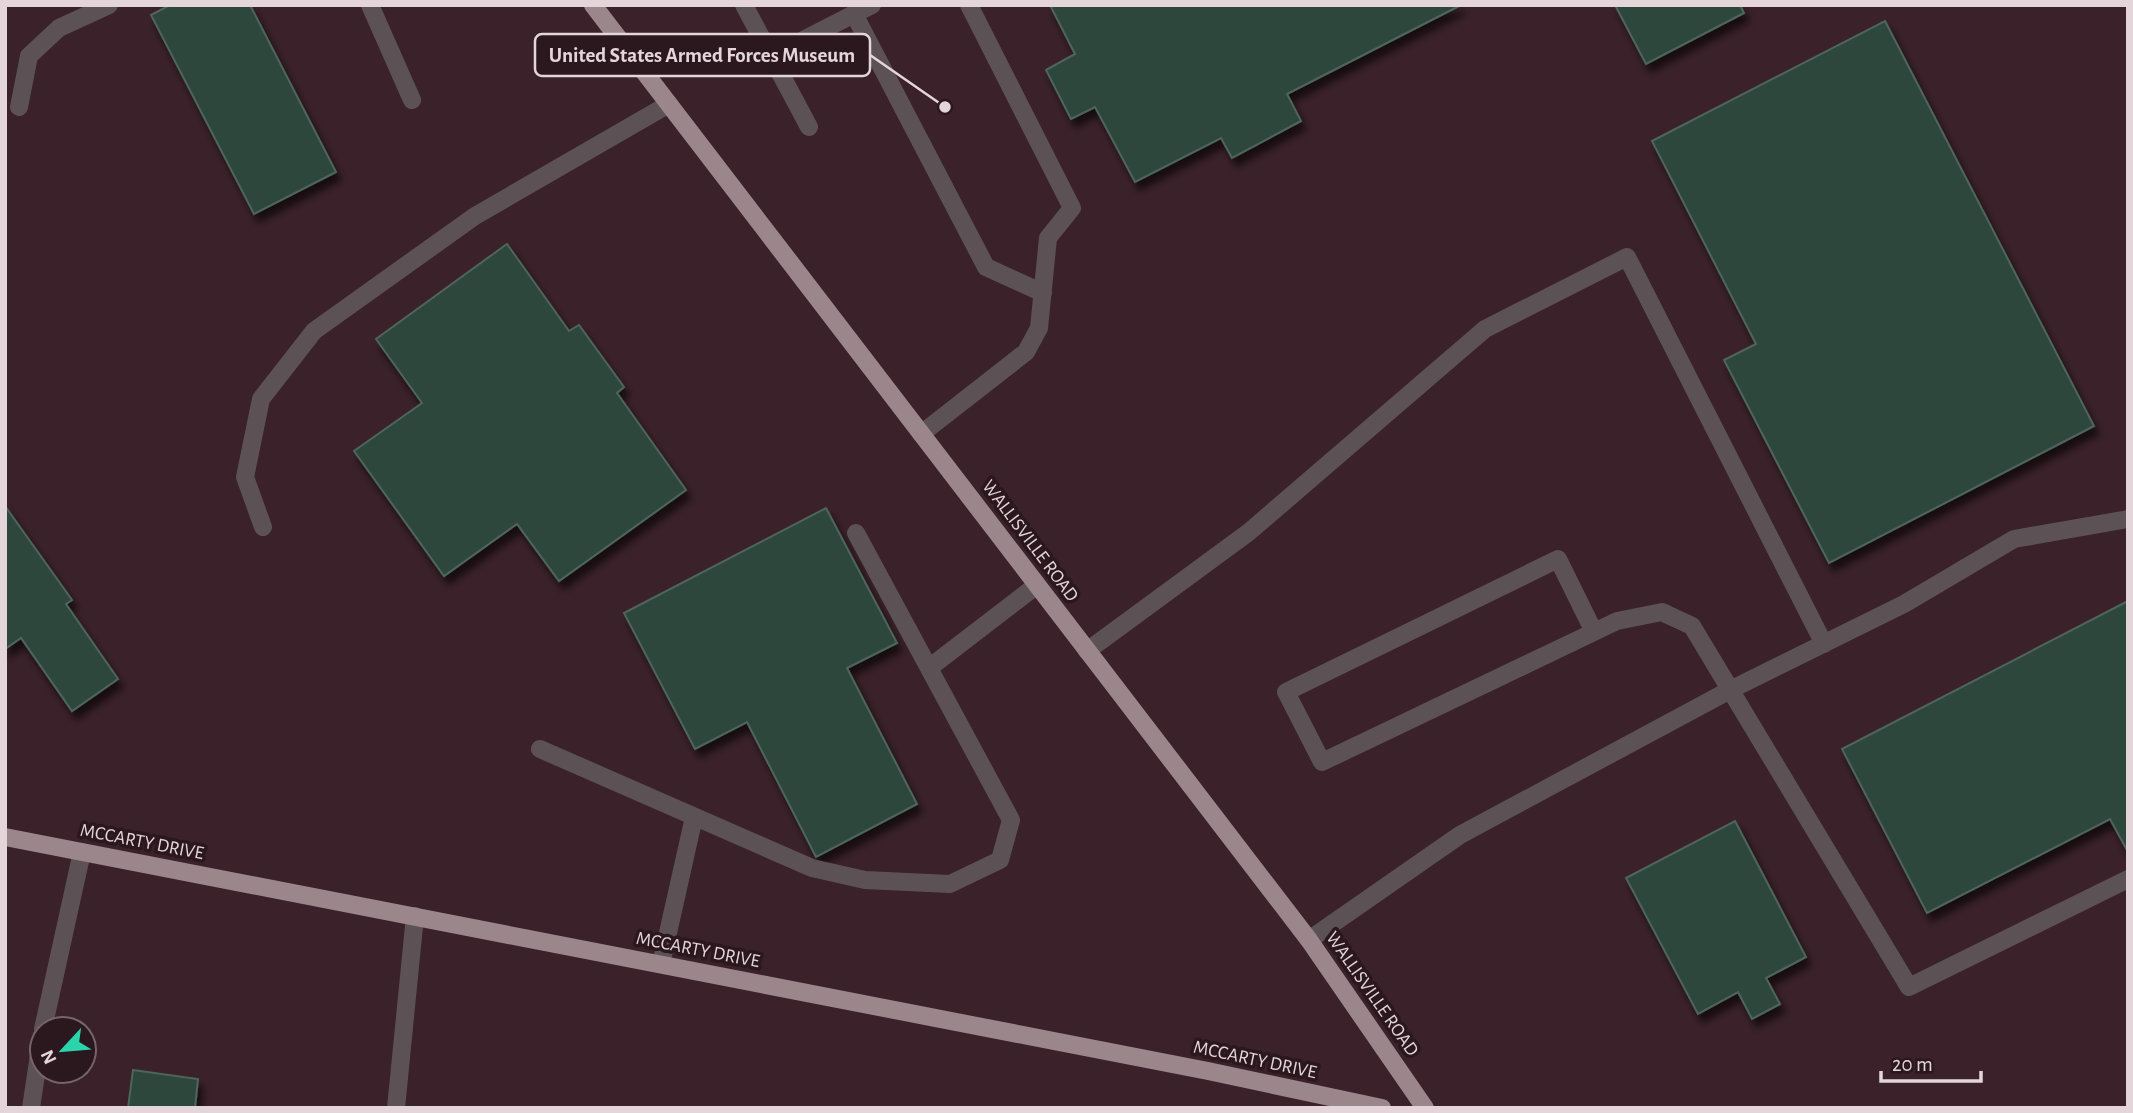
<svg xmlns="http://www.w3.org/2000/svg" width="2133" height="1113" viewBox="0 0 2133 1113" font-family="'Alegreya Sans',sans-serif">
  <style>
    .built { fill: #3a212a; fill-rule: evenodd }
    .building { fill: #2f463e; stroke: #4d655c; stroke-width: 2; filter: url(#shadow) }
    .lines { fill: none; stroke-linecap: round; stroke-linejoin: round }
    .minor { stroke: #5c5255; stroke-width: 18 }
    .major { stroke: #9b868c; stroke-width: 18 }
    .labels { text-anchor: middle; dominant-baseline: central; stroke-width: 7; stroke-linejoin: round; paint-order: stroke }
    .street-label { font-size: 19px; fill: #e3d5d9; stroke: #2b181e }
    .leader { fill: none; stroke: #e3d5d9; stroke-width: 2.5 }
    .callout-dot { fill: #e3d5d9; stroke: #2b181e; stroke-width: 2.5 }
    .callout { fill: #2b181e; stroke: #e3d5d9; stroke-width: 2.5 }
    .callout-label { font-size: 21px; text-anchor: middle; font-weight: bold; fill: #e3d5d9 }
  </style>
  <defs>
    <filter id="shadow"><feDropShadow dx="4.5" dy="8" stdDeviation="3.5" flood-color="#0009"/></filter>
  </defs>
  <rect width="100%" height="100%" fill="#2b181e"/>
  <path class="built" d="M5,5h2123v1103h-2123zM42,1029h42v42h-42z"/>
  <path class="building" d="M170,5h80l86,167 -82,42 -103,-199z
    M1050,5h411l-174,89 14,27 -69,37 -11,-20 -86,44 -40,-75 -24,12 -25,-49 29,-16z
    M1615,5h125l4,8 -98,51z
    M1885,21l209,405 -265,137 -105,-203 32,-16 -104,-203z
    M507,244l62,87 10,-6 45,62 -7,6 69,97 -127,91 -42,-57 -73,52 -90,-125 68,-48 -46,-64z
    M5,506l67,94 -6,4 52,75 -46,32 -51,-73 -16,11z
    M826,508l71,135 -50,25 70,136 -101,53 -69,-135 -52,27 -71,-136z
    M2128,601v251l-18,-33 -183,94 -85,-164z
    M1735,821l71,136 -40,21 14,26 -28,15 -14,-27 -40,22 -72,-136z
    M133,1070l65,9 -3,29h-67z"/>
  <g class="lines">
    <path class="minor" d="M370,5l42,95
      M744,5l65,122
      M872,5l-18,9 132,253 57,26
      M772,56l82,-42
      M19,107l10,-51 30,-28 50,-23
      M921,434l105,-82 13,-24 9,-90 24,-30 -103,-203
      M263,527l-18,-50 16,-78 53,-68 161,-115 194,-112
      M1594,632l-36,-73 -272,133 36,70 272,-130 23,-11 45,-9 30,14 217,361 219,-108
      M1087,651l162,-119 236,-203 142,-72 197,387
      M929,668l108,-83
      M540,749l272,119 53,12 85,4 50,-24 11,-40 -155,-287
      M1309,940l151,-105 270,-145 174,-86 110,-65 114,-20
      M661,964l33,-147
      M43,1029l39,-177
      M31,1108l11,-73
      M396,1108l19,-192"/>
    <path class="major" d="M593,5l716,935 116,168
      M5,837l1203,234 174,37"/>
  </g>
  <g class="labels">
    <g class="street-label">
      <text transform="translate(1030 541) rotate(53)">WALLISVILLE ROAD</text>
      <text transform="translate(142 842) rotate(11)">MCCARTY DRIVE</text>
      <text transform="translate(698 950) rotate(11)">MCCARTY DRIVE</text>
      <text transform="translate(1372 994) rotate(55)">WALLISVILLE ROAD</text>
      <text transform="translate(1255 1060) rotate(12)">MCCARTY DRIVE</text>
    </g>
  </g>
  <path class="leader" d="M945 107L870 55"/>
  <circle class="callout-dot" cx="945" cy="107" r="7"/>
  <rect class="callout" x="535" y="34" width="335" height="42" rx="7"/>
  <g class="callout-label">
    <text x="702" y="62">United States Armed Forces Museum</text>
  </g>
  <rect width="2133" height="1113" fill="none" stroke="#e3d5d9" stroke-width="14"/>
  <g transform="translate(63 1050) rotate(244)"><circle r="33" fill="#2b181e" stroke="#756469" stroke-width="2"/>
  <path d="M0-5L12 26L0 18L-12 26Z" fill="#2bd5ac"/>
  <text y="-10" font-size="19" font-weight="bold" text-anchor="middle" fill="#e3d5d9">N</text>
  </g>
  <path d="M1881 1071v10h100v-10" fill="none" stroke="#e3d5d9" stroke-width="3.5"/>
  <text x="1892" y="1071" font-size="21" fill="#e3d5d9" stroke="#2b181e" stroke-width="5" paint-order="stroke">20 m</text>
</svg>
